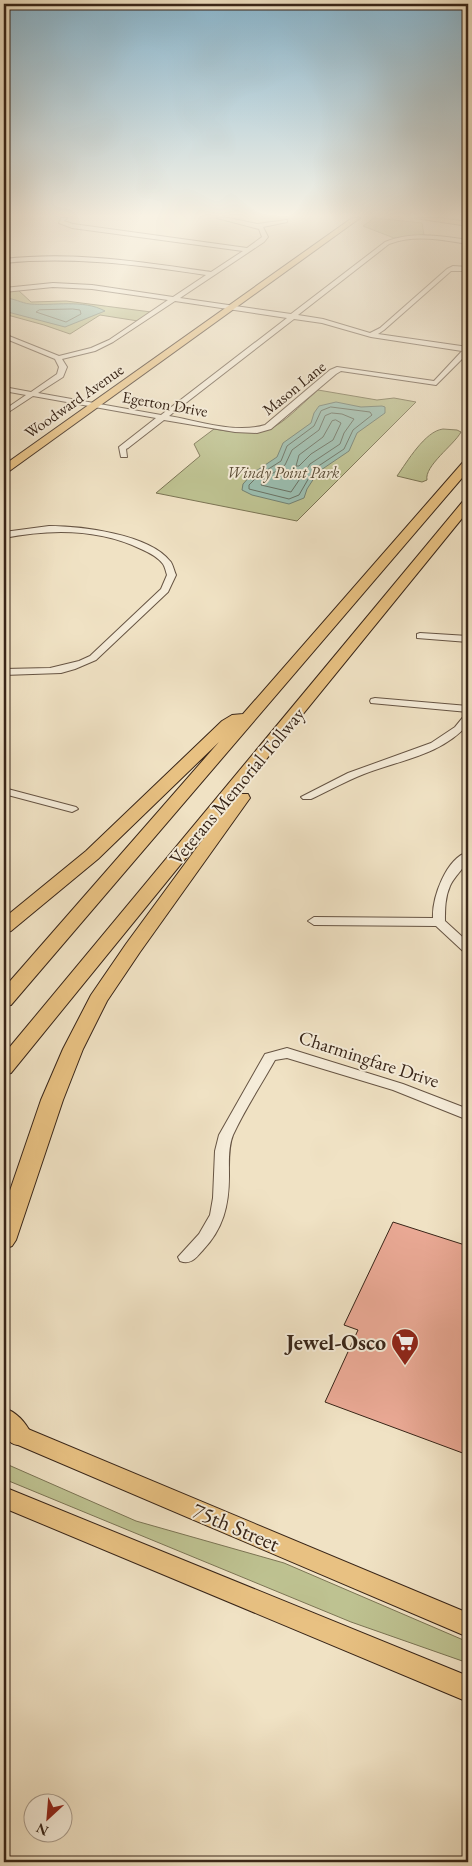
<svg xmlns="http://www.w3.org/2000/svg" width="472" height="1866" viewBox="0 0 472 1866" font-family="'EB Garamond',serif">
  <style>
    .green { fill: #bec291; stroke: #7b7454 }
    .water { fill: #9bbeb0; stroke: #738173 }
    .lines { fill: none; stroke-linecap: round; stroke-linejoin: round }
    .shore { stroke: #6a7264; stroke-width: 1 }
    .building { fill: #eaa995; stroke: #382518 }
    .minor-casing { stroke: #665443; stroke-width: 2 }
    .major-casing { stroke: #382518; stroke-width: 2 }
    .highway-casing { stroke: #382518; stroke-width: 2 }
    .minor { fill: #f5ecd9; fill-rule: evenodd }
    .major { fill: #e8c182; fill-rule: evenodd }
    .highway { fill: #e8c182; fill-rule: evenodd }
    .labels { text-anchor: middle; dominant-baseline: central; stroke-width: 4; stroke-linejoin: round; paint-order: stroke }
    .far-street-label { font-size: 16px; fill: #382518; stroke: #f5ecd9 }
    .far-park-label { font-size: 16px; font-style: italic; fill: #5a4c36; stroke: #f5ecd9 }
    .street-label { font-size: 19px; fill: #382518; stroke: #f5ecd9 }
    .near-poi-label { font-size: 22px; font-weight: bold; fill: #382518; stroke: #f5ecd9; text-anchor: end }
    .near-street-label { font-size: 22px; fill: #382518; stroke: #f5ecd9 }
  </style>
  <rect width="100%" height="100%" fill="#f0e2c4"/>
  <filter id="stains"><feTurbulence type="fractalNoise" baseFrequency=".004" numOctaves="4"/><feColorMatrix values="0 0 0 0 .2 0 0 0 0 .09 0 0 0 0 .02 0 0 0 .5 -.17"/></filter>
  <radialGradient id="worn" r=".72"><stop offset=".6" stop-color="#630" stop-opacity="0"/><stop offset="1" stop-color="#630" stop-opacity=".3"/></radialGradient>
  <path class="green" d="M374,218l48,5 2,12 -30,3 -31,-12z
    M18,290l13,12 35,-1 85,11 -13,9 -38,-6 -30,19 -26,-9 -40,-11v-22z
    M318,390l59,10 17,-2 22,4 -119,119 -141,-28 44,-37 -6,-12 20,-15c60,10 61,-1 104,-39z
    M443,429l14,1 4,2c-7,13 -37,34 -34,48l-5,2 -25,-6c10,-14 28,-45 46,-47z
    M4,1463l132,58 148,42 184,79v21l-117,-41 -347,-143z"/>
  <path class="water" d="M4,298c10,0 17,5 26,6 24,2 53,-5 75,7l-40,16 -61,-16z
    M336,402l25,5 21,-1 3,1v6l-28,20 -8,18 -31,21 -11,17 -3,9 -15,6 -37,-9 -10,-5 1,-6 10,-11 24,-16 6,-14 28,-20 3,-10 5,-7z"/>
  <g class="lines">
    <path class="shore" d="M73,309l7,1 1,4 -15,8 -30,-10 3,-2z
      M331,407l39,5 2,3 -19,15 -9,19 -30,20 -15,26 -10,4 -40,-10v-4l10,-10 22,-14 6,-15 27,-20 7,-15z
      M332,413l10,1 12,5 -10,14 -4,11 -30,20 -19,28 -30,-7 2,-5 22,-15 7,-15 27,-20 6,-14z
      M336,420l5,3 -8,17 -22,14 -12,12h-3l3,-11 24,-18 9,-16z"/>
  </g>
  <path class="building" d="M393,1222l75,24v209l-143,-53 33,-72 -14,-5z"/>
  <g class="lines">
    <g class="minor-casing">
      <path id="minor" d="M61,218h6l-3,3 9,3 174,24 15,-11 -3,-8 -42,-11h12l28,6 30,-4v2l-24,5 5,10 -4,5 -84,56 111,16 94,-72c27,-11 55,-6 83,-2v4c-27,-4 -53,-10 -79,0l-91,71 25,4 47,14 10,-5 67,-59 6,-3 15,1v4h-17l-67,59 -6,4 90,13v6l-32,32 -95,-14 -5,3 -65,55 -14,4 -22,-1 -71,-12 -36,28 -2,1 1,8h-6l-2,-10 37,-29 -123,-22 -29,19v-5l22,-15 -22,-4v-4l27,5 26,-18 2,-7 -4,-8 -51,-21v-4l55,22 32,-8 18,-8 59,-40 -76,-11 -39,-2 -49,5v-4l49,-5 39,2 81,12 33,-22c-67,-10 -133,-19 -202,-12v-4c70,-8 138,3 207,13l32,-21 -171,-23 -13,-5zM175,301l112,17 -126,97 -123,-22 25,-16 4,-10 -5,-8 33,-8 18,-9zM294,319l28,4 49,14 91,14 -28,30 -97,-14 -7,3 -65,55c-30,9 -66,-4 -96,-9z
        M49,526c32,0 100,8 121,35 3,3 4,10 6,14l-8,17 -72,68 -21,9 -14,4 -57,2v-6l46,-1 29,-7 11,-5 71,-67 6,-14c-1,-3 -2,-8 -4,-11 -5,-7 -15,-12 -22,-15 -43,-21 -92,-20 -137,-11v-6z
        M420,633l48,3v6l-51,-4v-4z
        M375,698l93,8v6l-97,-9 -1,-2 1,-2z
        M468,715v9c-26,31 -68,36 -104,50 -18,7 -36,17 -53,25h-8l-2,-2 47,-24 83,-30 24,-16 9,-11z
        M4,788l72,19 2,2 -6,3 -68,-18z
        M468,852c1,14 -12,21 -18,34 -5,11 -5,23 -5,35l23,21v11l-4,-1 -28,-26 -122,-1 -6,-4 6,-4 119,1c-1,-20 13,-60 35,-66z
        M287,1048l116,36 65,25v11l-75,-30 -106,-32 -12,2c-14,25 -30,49 -42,75 -5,12 -4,28 -4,41 0,30 -6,53 -26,74 -7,8 -12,15 -23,11l-2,-4 21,-23 11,-19 3,-17 2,-47 4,-16 46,-81z"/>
    </g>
    <g class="major-casing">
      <path id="major" d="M352,218h8l-352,254 -4,1v-8z
        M415,218h24l29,4v4z
        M4,1419l464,194v24l-464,-198z
        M4,1487l464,189v26l-464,-194z"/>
    </g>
    <g class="highway-casing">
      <path id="highway" d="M468,460v11l-457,534 -7,1v-18l215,-246 -121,117 -87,72 -7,2v-15l82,-67 136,-130 10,-6 11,-1 221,-253z
        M468,499v12l-230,283h10l2,4 -110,154 -33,49 -24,48 -20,51 -47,140 -4,6 -8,3v-41l37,-108 22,-51 28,-54 35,-51 94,-128 -209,257 -7,2v-21l460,-554z
        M4,1408c13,4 22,15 28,27l-4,8c-11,4 -16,2 -24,-7z"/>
    </g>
    <use href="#minor" class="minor"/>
    <use href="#major" class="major"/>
    <use href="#highway" class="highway"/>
  </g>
  <linearGradient id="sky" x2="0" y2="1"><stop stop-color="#89b8d2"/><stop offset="0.45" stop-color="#f8f2e4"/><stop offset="1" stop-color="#f8f2e4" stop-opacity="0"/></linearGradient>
  <rect width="472" height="480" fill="url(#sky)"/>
  <defs>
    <g id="supermarket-pin" transform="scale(1.4375)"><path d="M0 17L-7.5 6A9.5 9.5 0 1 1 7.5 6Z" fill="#8f2418" stroke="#f5ecd9"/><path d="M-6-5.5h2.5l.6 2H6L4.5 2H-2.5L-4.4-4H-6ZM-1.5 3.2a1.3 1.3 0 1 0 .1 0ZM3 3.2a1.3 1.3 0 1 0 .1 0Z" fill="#fff"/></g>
  </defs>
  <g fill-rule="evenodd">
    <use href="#supermarket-pin" x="405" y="1342"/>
  </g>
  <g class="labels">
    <g class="far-street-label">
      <text transform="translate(294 388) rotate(-39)">Mason Lane</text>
      <text transform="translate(74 401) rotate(-35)">Woodward Avenue</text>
      <text transform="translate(165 404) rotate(10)">Egerton Drive</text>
    </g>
    <g class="far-park-label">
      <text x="283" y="472">Windy Point Park</text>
    </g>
    <g class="street-label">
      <text transform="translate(237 786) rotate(-50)">Veterans Memorial Tollway</text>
      <text transform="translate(369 1059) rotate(18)">Charmingfare Drive</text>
    </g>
    <g class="near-poi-label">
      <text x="386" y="1342">Jewel-Osco</text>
    </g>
    <g class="near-street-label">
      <text transform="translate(236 1527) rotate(23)">75th Street</text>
    </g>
  </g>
  <rect width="472" height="1866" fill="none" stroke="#f0e2c4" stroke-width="20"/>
  <rect x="5" y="5" width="462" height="1856" fill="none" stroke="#382518" stroke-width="2.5"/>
  <rect x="10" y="10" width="452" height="1846" fill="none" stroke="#382518"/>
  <g transform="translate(48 1818) rotate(206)"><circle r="24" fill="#f5ecd9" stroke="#a99c8c"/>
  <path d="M0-4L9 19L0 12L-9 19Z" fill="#8f2418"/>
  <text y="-8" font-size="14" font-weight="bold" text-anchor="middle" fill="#382518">N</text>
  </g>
  <rect width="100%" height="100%" filter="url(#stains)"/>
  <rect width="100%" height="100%" fill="url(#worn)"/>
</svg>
